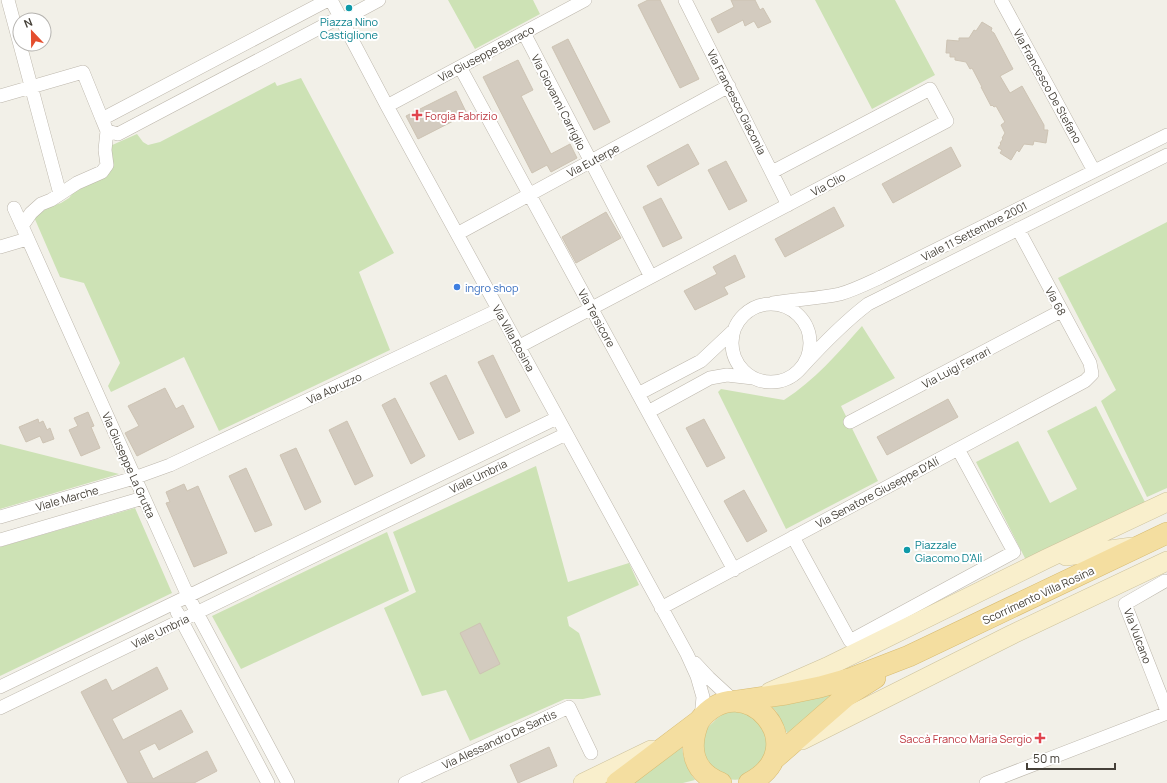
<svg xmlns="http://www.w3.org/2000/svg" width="1167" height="783" viewBox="0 0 1167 783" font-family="Manrope,sans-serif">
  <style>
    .green { fill: #cde2b5 }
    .building { fill: #d3cbbf; stroke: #cdc3b3 }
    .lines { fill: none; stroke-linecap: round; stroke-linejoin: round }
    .street-casing { stroke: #bdb7ac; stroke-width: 14 }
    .secondary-casing { stroke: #cdc29c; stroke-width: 20 }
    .primary-casing { stroke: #d7bb71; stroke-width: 22 }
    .street { stroke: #fff; stroke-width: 13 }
    .secondary { stroke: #f9efcc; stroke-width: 19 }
    .primary { stroke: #f4dea0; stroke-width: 21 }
    .culture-dot { fill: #0f9aa8; stroke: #fff; stroke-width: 1.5 }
    .health-dot { fill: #e0444e; stroke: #fff; stroke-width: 1.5 }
    .shop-dot { fill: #3f7fe0; stroke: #fff; stroke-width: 1.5 }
    .labels { text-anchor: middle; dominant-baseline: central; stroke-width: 4; stroke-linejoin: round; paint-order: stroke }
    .culture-label { font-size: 11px; fill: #0d838f; stroke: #fff }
    .street-label { font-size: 11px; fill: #454038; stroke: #fff }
    .health-label { font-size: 11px; fill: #be3a42; stroke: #fff; text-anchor: start }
    .shop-label { font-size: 11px; fill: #366cbe; stroke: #fff; text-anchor: start }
  </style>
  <rect width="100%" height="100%" fill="#f2f0e8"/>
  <path class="green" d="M448,0h85l7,14 -65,35z
    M815,0h80l40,75 -63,34z
    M301,78l93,175 -35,19 31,78 -171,81 -35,-74 -73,35 -3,-6 12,-23 -36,-80 -24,-6 -26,-60 3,-6 24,-8 8,-5 10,-12 23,-11 8,-29 27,-12 6,8 5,3 12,-3 115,-60 2,4z
    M1167,222v266l-20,9 -46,-96 15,-11 -58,-112z
    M862,326l33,52 -54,28 37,75 -92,48 -68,-137 3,-3 63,11c31,-20 54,-47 78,-74z
    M1096,406l51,100 -118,60 -53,-104 42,-21 32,62 27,-14 -30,-58z
    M0,444l119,30 -119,35z
    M536,466l32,116 61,-19 10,22 -72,32 2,9 10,7 22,62 -18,4h-18l-95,42 -24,-51 -24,6 -38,-88 32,-16 -23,-60z
    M135,508l37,85 -172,83v-129z
    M387,532l22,59 -168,78 -29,-53z
    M844,686l-47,43 -10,4 -11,-22 -8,-7z
    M728,708l26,4 18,34 -22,32c-26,5 -28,-1 -47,-17l-3,-26z
    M682,747c1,12 6,23 13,33l-12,3h-53z"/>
  <path class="building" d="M648,0h12l39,79 -19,9 -42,-83z
    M731,0h24l5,10 3,-2 8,14 -13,6 -4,-7 -9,5 -2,-6 -25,13 -7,-14 23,-12z
    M982,22l10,6 -1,3 3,2 19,36 -13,7 10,17 12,-7 22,39v5h4l-2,13 -12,-2 -1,4 -9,-1 -5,8 -2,-2 -6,10 -11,-7 2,-3 -4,-2 3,-4 -1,-1 3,-4 -1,-1 3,-5 -4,-8 4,-3 -9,-16 -2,1 -2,-2 -1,1 -10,-19h1l-10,-19 -2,1 -4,-7 -11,-2v-3h-5v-4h-4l1,-13 12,1v-3h10l5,-8 2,1z
    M568,39l42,83 -16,8 -42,-83z
    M518,60l15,30 -12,6 30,58 19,-10 7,14 -26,14 -4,-7 -15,8 -49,-96z
    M456,91l11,23 -49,25 -12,-23z
    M688,144l11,20 -41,22 -11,-20z
    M951,147l10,19 -68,37 -11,-19z
    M726,161l21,40 -18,9 -21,-40z
    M661,198l21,40 -19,9 -20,-40z
    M834,207l10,19 -59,31 -10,-18z
    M606,212l15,26 -45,25 -14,-26z
    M735,255l10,22 -21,10 4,7 -33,16 -11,-19 33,-17 -4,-7z
    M493,355l27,56 -14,7 -28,-56z
    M446,375l28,58 -15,7 -29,-57z
    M165,388l11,21 7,-4 11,22 -57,29 -12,-23 14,-7 -11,-20z
    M395,398l30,58 -14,8 -29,-59z
    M948,399l10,18 -71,38 -10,-18z
    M88,412l6,14 -3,1 9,21 -19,8 -12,-26 9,-4 -4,-8z
    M38,419l1,4 4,-2 4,9 3,-2 4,11 -11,4 -3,-7 -14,6 -7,-15z
    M704,419l21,39 -18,9 -21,-39z
    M347,421l26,55 -18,9 -26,-55z
    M296,448l25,54 -16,8 -25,-55z
    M246,468l26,57 -17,7 -26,-56z
    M184,484l3,7 11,-5 29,67 -33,14 -28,-64 4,-1 -4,-10z
    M744,490l23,41 -20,11 -23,-41z
    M480,623l20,41 -20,10 -20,-41z
    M157,667l11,22 -56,30 11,21 58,-30 12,22 -34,18 -4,-7 -16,8 14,28 54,-28 10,20 -23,12h-66l-47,-91 25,-13 6,12z
    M549,747l8,19 -39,17 -8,-18z"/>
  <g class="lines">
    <g class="street-casing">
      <path id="street" d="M8,0l52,194
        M331,0l56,106 300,548 10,22 6,21 -2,21
        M685,0l103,205
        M1001,0l93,171
        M342,20l37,-20
        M524,33l127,244
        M460,67l274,503
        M0,96l83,-24 19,47 226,-119
        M387,106l198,-106
        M102,119l5,12 11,3 222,-117
        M14,208l174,388 100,187
        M22,226l9,-13 10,-9 10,-4 26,-17 25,-11 5,-7 -2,-15 2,-19
        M457,234l272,-148
        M0,247l27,-8
        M773,303c22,-4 45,-4 67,-9 14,-4 28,-11 41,-17l286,-142
        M732 343a39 39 0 1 1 78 0a39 39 0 1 1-78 0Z
        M518,347l429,-226 -17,-32 -158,83
        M800,369c21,-23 43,-46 68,-65l299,-149
        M638,394l63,-33 33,-31
        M648,412l62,-34 17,-3 26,3
        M850,422l211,-111
        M0,517l134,-39 36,-13 328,-155
        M793,537l57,104 164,-89 -56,-103
        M0,540l143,-42
        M1165,581l-40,23 42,107
        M661,608l424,-227 7,-7 -2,-11 -72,-134
        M177,612l91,171
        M695,663l14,15 25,23
        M0,687l557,-269
        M0,708l566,-274
        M405,783l164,-76 22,46
        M986,783l181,-70"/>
    </g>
    <g class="secondary-casing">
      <path id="secondary" d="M1066,556l66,-9
        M770,692l57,-25 219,-108 121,-57
        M802,740l211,-106 154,-73
        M583,783l68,-33"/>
    </g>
    <g class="primary-casing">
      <path id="primary" d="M738,701l48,-7 34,-7 32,-9 57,-22 258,-123
        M699,721c-11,26 -7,51 22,62
        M774,759l71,-62 30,-19
        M617,783l82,-62c45,-58 118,27 50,62"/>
    </g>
    <use href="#street" class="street"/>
    <use href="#secondary" class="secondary"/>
    <use href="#primary" class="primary"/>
  </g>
  <g class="culture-dot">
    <circle cx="349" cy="8" r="4"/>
    <circle cx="907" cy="550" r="4"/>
  </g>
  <g class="health-dot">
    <path d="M415 109h4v4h4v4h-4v4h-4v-4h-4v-4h4z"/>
    <path d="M1038 732h4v4h4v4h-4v4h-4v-4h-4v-4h4z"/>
  </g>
  <circle class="shop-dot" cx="457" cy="287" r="4"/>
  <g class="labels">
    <g class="culture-label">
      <text x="349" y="21">Piazza Nino<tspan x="349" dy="13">Castiglione</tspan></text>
      <text x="915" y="544" text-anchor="start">Piazzale<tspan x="915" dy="13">Giacomo D'Alì</tspan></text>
    </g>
    <g class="street-label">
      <text transform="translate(486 53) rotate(-28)">Via Giuseppe Barraco</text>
      <text transform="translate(1048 86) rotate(61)">Via Francesco De Stefano</text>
      <text transform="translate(559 102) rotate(63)">Via Giovanni Carriglio</text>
      <text transform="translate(737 102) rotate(63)">Via Francesco Giaconia</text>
      <text transform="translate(593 160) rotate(-28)">Via Euterpe</text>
      <text transform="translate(828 184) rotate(-28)">Via Clio</text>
      <text transform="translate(974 231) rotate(-27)">Viale 11 Settembre 2001</text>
      <text transform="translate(1056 301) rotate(62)">Via 68</text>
      <text transform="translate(597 318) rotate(61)">Via Tersicore</text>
      <text transform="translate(514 338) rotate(61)">Via Villa Rosina</text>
      <text transform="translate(956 367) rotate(-28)">Via Luigi Ferrari</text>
      <text transform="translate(334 388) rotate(-25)">Via Abruzzo</text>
      <text transform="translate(129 465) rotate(66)">Via Giuseppe La Grutta</text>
      <text transform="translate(478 476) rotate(-26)">Viale Umbria</text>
      <text transform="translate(877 492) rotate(-28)">Via Senatore Giuseppe D'Alí</text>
      <text transform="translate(67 498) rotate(-16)">Viale Marche</text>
      <text transform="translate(1038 595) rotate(-25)">Scorrimento Villa Rosina</text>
      <text transform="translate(160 631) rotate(-26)">Viale Umbria</text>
      <text transform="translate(1138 636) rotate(69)">Via Vulcano</text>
      <text transform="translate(499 739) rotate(-25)">Via Alessandro De Santis</text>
    </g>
    <g class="health-label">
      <text x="425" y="115">Forgia Fabrizio</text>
      <text x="1032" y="738" text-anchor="end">Saccà Franco Maria Sergio</text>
    </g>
    <g class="shop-label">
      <text x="465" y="287">ingro shop</text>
    </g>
  </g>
  <g transform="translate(32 32) rotate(338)"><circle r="19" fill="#ffffff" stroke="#b5b3af"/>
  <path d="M0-3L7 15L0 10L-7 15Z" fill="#e44e2e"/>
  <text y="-6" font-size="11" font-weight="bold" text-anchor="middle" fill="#454038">N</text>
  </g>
  <path d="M1027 763v6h88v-6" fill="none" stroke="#454038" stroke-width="2"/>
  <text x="1033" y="763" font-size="12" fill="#454038" stroke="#ffffff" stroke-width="3" paint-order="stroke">50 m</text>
</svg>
